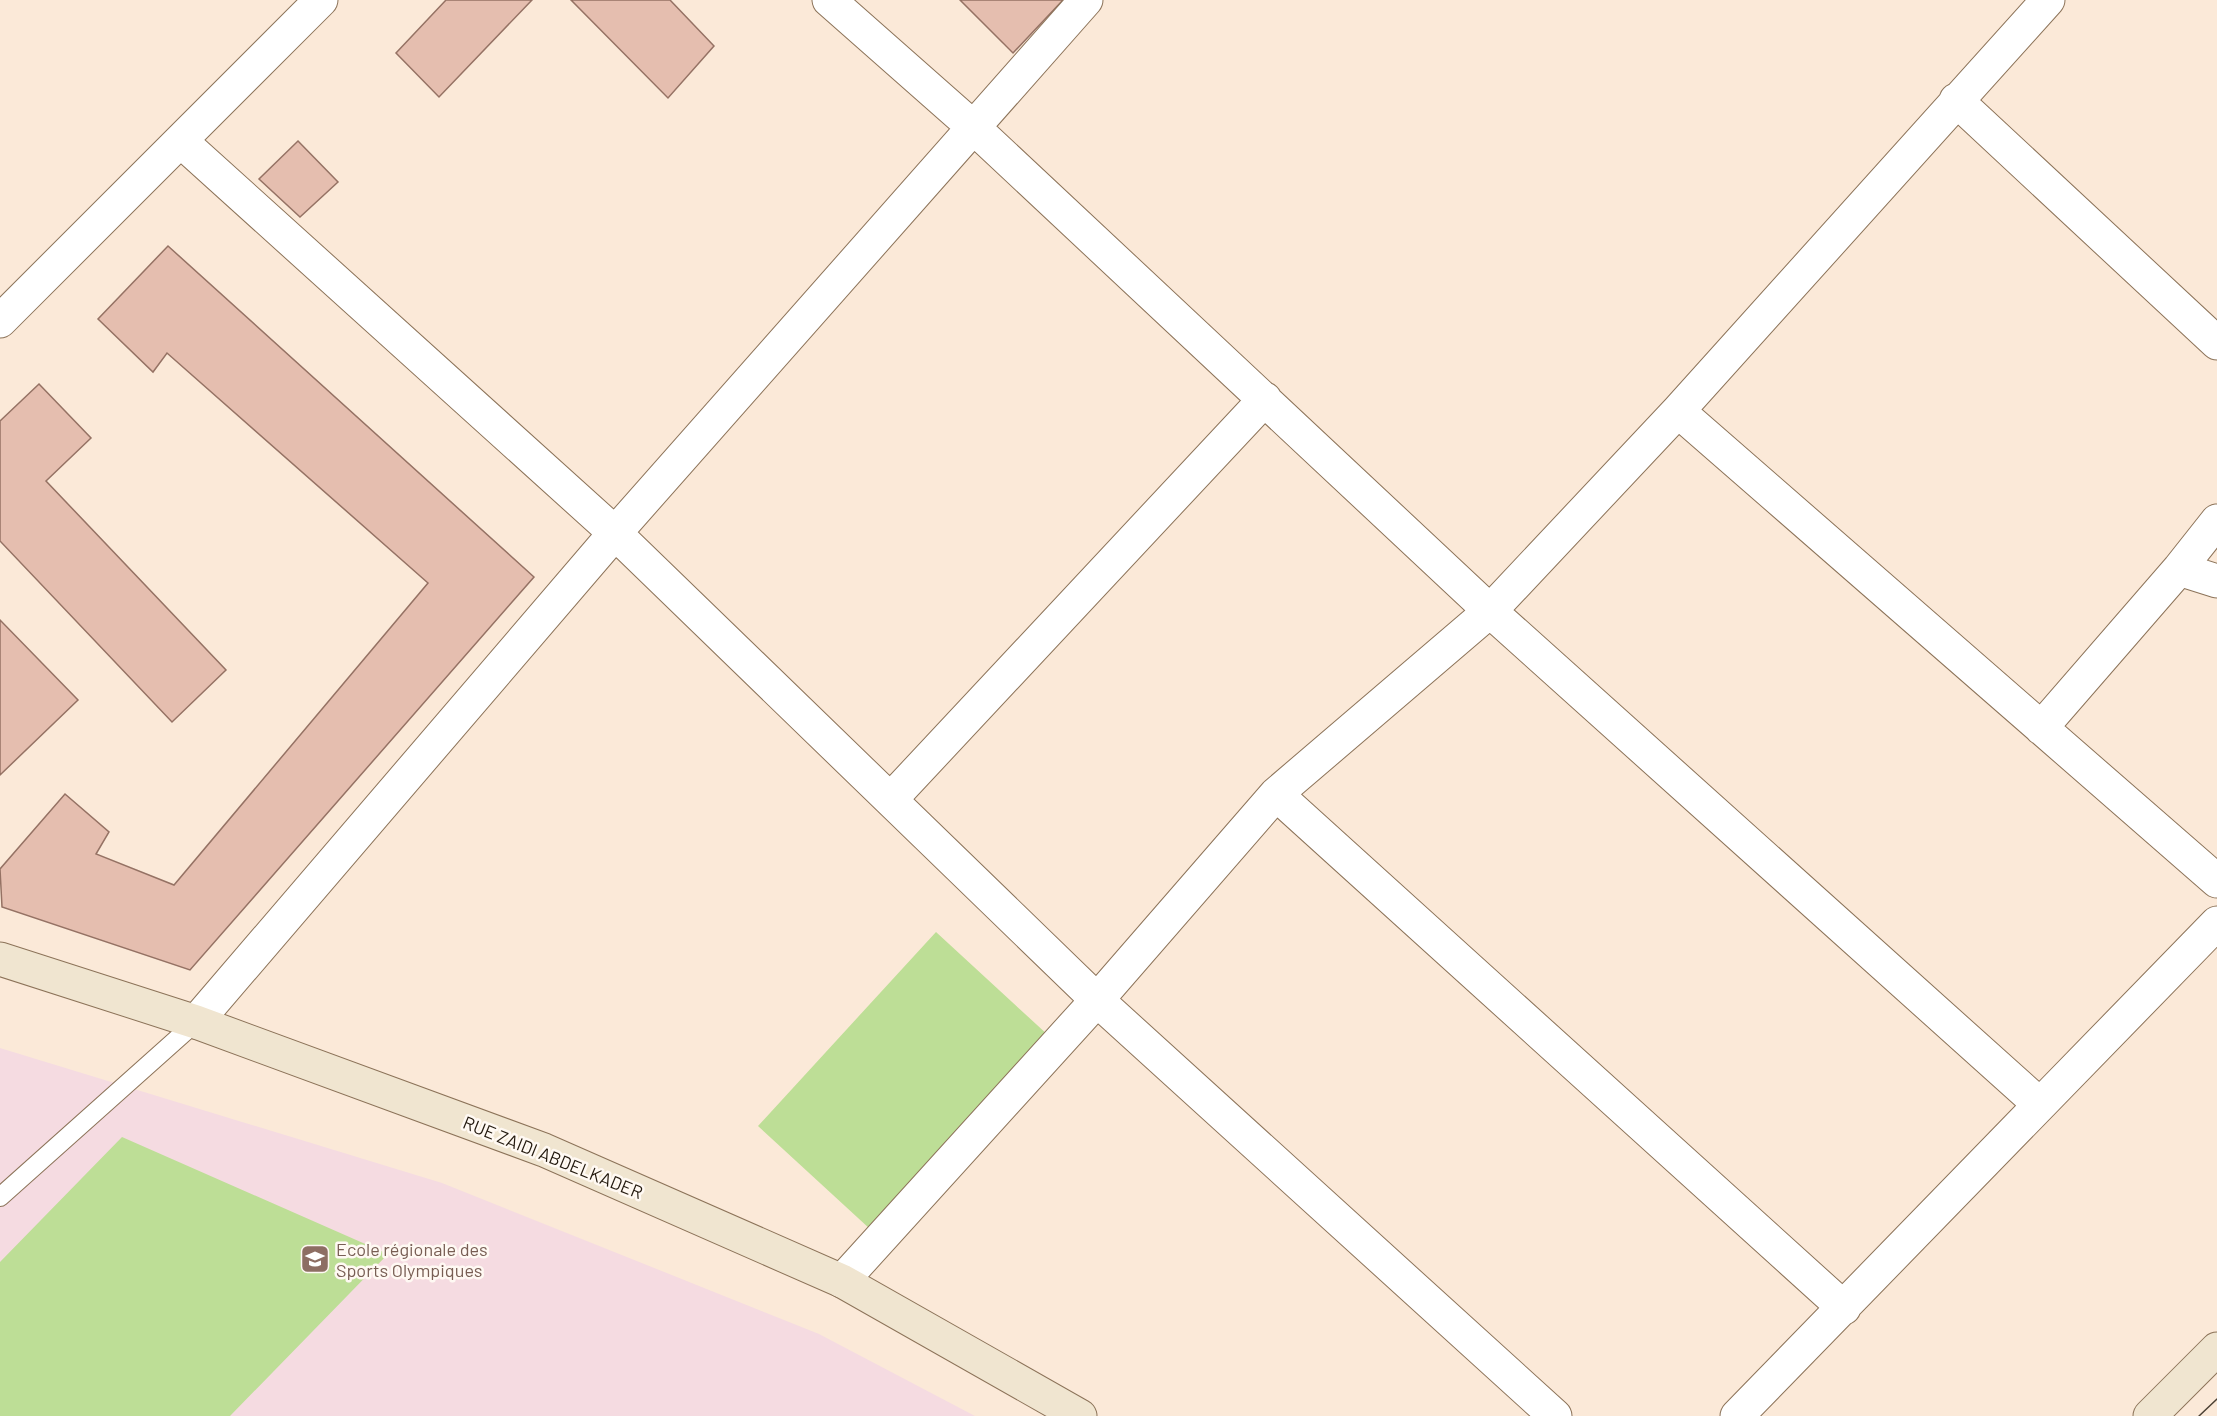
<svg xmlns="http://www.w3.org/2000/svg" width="2217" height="1416" viewBox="0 0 2217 1416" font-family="Barlow,sans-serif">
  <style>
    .education { fill: #f5dbe1 }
    .green { fill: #bdde96 }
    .building { fill: #e5beaf; stroke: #957264; stroke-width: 1.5 }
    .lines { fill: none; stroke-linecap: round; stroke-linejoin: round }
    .lane-casing { stroke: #8c7359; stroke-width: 20 }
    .street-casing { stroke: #8c7359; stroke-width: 35 }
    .secondary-casing { stroke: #8c7359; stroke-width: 35 }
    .lane { stroke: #fff; stroke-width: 18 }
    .street { stroke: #fff; stroke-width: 33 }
    .secondary { stroke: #f0e5d0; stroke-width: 33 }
    .tram { stroke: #4c4134; stroke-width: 1.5 }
    .labels { text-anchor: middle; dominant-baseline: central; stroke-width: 5; stroke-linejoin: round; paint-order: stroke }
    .street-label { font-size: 18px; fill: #22180d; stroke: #fff9f3 }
    .education-label { font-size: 18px; fill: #785e54; stroke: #fff9f3; text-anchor: start }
  </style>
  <rect width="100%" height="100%" fill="#fbe9d8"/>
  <path class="education" d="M0,1048l442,135 377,151 156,82h-975z"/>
  <path class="green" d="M936,932l113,104 -179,193 -112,-103z
    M122,1137l266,117 -158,162h-230v-154z"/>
  <path class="building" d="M446,0h86l-93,97 -43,-44z
    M571,0h99l44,46 -46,52z
    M960,0h103l-50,53z
    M298,141l40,41 -38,35 -41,-38z
    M168,246l366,331 -344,393 -188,-63 -2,-38 65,-75 44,38 -13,22 78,31 254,-302 -261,-230 -14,19 -55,-53z
    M39,384l52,54 -45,43 180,189 -54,52 -172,-181v-120z
    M0,620l78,80 -78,75z"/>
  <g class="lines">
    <g class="lane-casing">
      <path id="lane" d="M0,1197l196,-175"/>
    </g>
    <g class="street-casing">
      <path id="street" d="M829,0l144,127 517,484 549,493
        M1956,100l261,243
        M182,142l433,391 482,467 458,416
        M0,321l321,-321
        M1678,411l539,470
        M2179,569l38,12
        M2041,728l138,-159 38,-48
        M1276,794l568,514
        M891,799l374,-400
        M196,1022l419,-489 471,-533
        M842,1281l255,-281 179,-206 214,-183 188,-200 370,-411
        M1737,1416l480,-493"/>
    </g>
    <g class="secondary-casing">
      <path id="secondary" d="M0,959l196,63 348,128 298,131 238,135
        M2150,1416l67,-67"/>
    </g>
    <use href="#lane" class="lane"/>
    <use href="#street" class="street"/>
    <use href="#secondary" class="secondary"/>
    <path class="tram" d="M2199,1416l18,-17"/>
  </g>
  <defs>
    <g id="school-square" transform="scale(1.5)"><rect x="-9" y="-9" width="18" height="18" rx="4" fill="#8d6e63" stroke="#fff9f3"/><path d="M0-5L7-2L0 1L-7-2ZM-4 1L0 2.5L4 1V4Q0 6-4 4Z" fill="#fff"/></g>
  </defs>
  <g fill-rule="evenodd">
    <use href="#school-square" x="315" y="1259"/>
  </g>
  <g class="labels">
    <g class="street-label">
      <text transform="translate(553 1157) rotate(22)">RUE ZAIDI ABDELKADER</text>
    </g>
    <g class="education-label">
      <text x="336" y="1249">Ecole régionale des<tspan x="336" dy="21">Sports Olympiques</tspan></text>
    </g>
  </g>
</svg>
